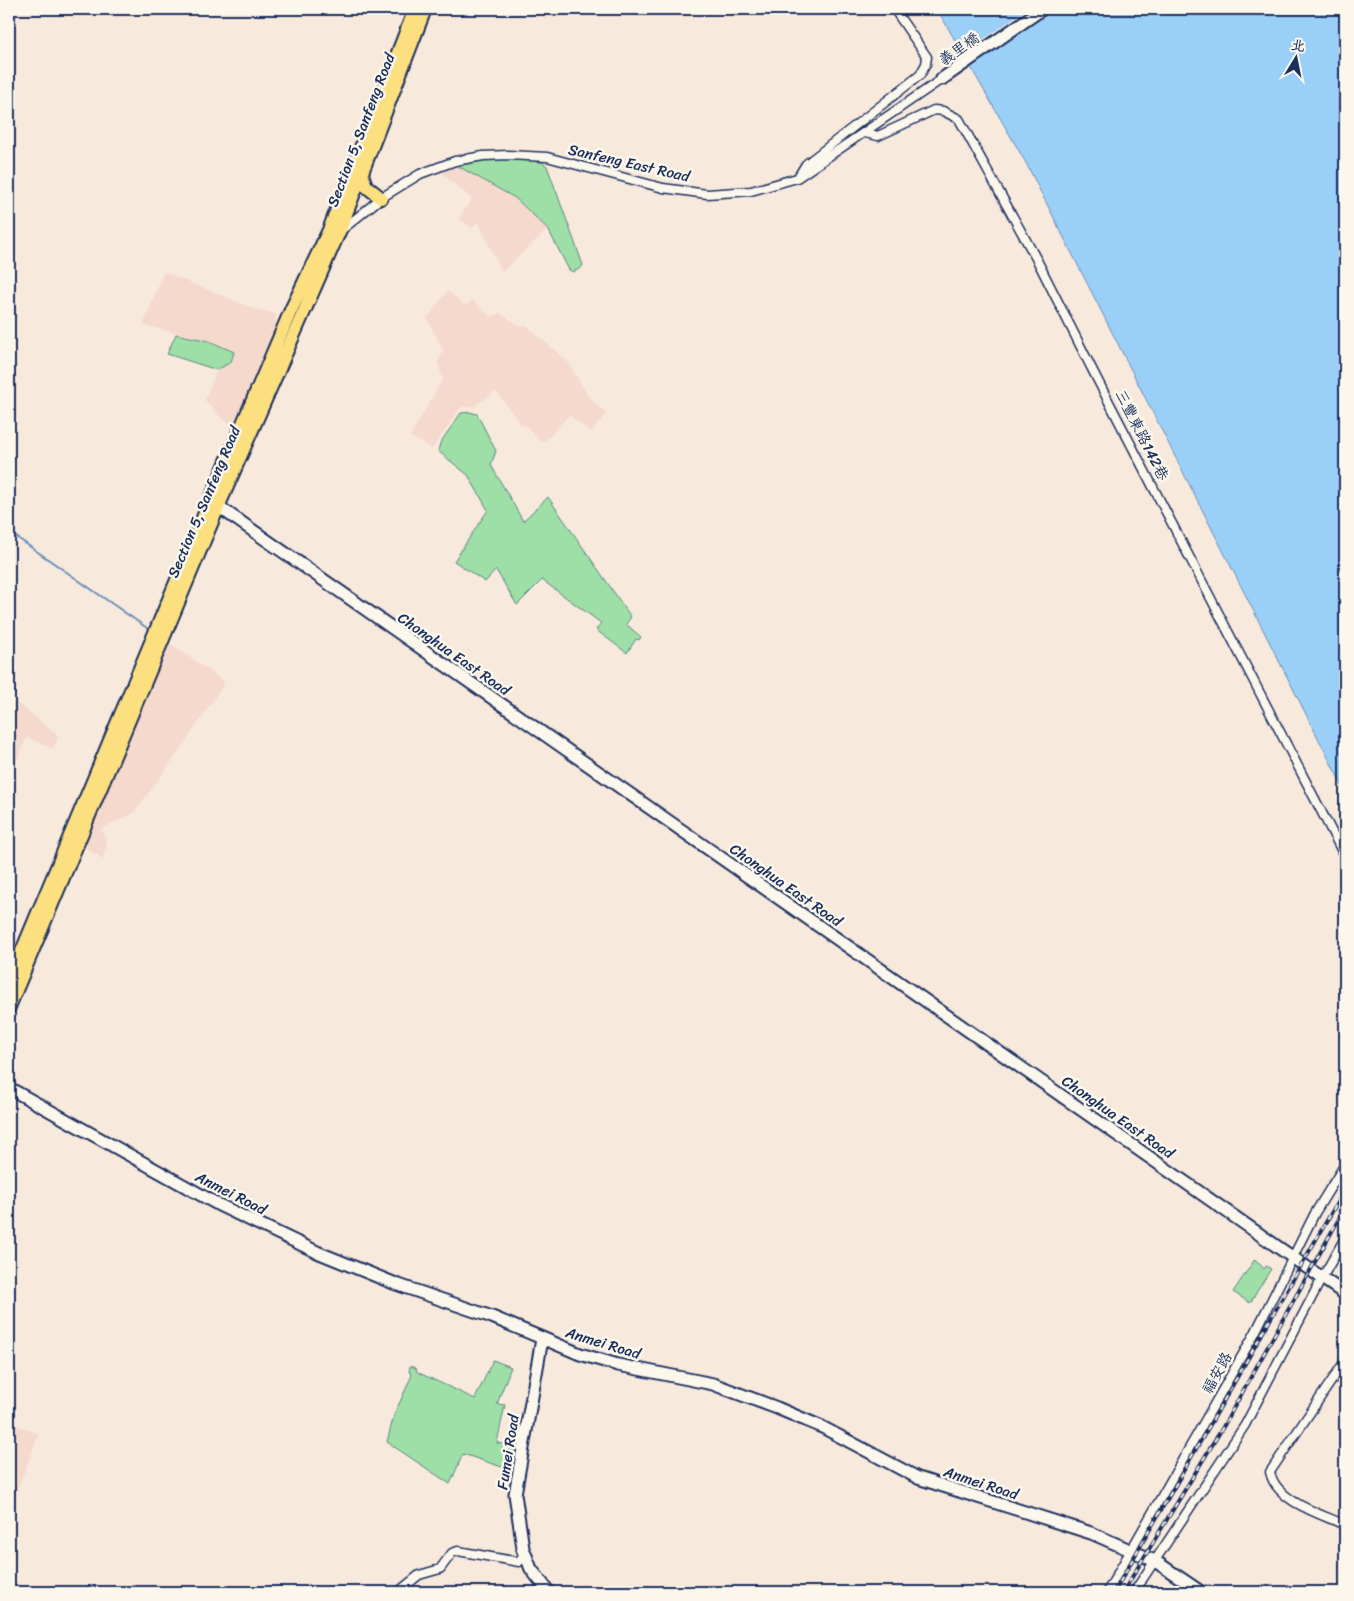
<svg xmlns="http://www.w3.org/2000/svg" width="1354" height="1601" viewBox="0 0 1354 1601" font-family="Sriracha,'LXGW WenKai TC',sans-serif">
  <style>
    .built { fill: #f4d9cc }
    .green { fill: #9edea7; stroke: #5c8682 }
    .water { fill: #9acff8; stroke: #678fba }
    .pier { fill: #f8e9dd }
    .lines { fill: none; stroke-linecap: round; stroke-linejoin: round }
    .stream { stroke: #678fba; stroke-width: 2 }
    .street-casing { stroke: #1b2f5e; stroke-width: 11 }
    .secondary-casing { stroke: #1b2f5e; stroke-width: 15 }
    .primary-casing { stroke: #1b2f5e; stroke-width: 16 }
    .street { stroke: #fbf7ec; stroke-width: 8 }
    .secondary { stroke: #fbf7ec; stroke-width: 11 }
    .primary { stroke: #fce080; stroke-width: 12 }
    .rail-casing { stroke: #1b2f5e; stroke-width: 4 }
    .rail { stroke: #fbf7ec; stroke-width: 2; stroke-dasharray: 5.5; stroke-linecap: butt }
    .labels { text-anchor: middle; dominant-baseline: central; stroke-width: 5; stroke-linejoin: round; paint-order: stroke }
    .street-label { font-size: 15px; fill: #1b2f5e; stroke: #fbf7ec }
  </style>
  <rect width="100%" height="100%" fill="#f8e9dd"/>
  <filter id="ink" filterUnits="userSpaceOnUse"><feTurbulence type="fractalNoise" baseFrequency=".02" numOctaves="2"/><feDisplacementMap in="SourceGraphic" scale="10" xChannelSelector="R" yChannelSelector="G"/><feConvolveMatrix kernelMatrix="1 2 1 2 8 2 1 2 1" color-interpolation-filters="sRGB"/></filter>
  <g filter="url(#ink)">
    <path class="built" d="M456,165l58,33 34,31 -46,43 -24,-50 -6,6 -13,-10 13,-19 -34,-29z
      M164,272l91,37 21,5 -1,19 -38,95 -15,-9 -17,-19 12,-30 6,-1 -33,-33 -47,-11z
      M448,291l18,15 6,-6 19,17 8,-4 23,14 5,-1 42,37 19,33 18,18 -15,18 -22,-17 -23,25 -6,1 -15,-16 -3,1 -26,-35 -23,16h-12l-29,42 -22,-13 33,-57 -5,-16 5,-13 -16,-32z
      M168,642l57,40 -40,61 -51,70 -33,16 6,14 -4,16 -21,-14z
      M9,697l47,36 2,5 -5,11 -26,-12 -18,42z
      M9,1422l30,12 -30,77z"/>
    <path class="green" d="M502,158c13,1 36,-2 45,8l36,99 -2,3 -8,4 -4,-2 -21,-41 -33,-31 -59,-33z
      M176,334l33,7 25,11 -3,10 -14,8 -50,-16z
      M470,412l7,2 19,37 -5,14 32,56 25,-24 83,120 -5,7 15,13 -2,3 -3,-1 -9,14 -31,-23 5,-7 -59,-43 -25,25 -21,-35 -11,12 -31,-21 34,-51 -20,-35 -30,-24 2,-8 21,-30z
      M1255,1259l9,10 2,-3 5,3 -21,34 -17,-11z
      M493,1360l18,7 -14,37 8,1 -8,38 26,4 -6,25 -54,-18 -13,30 -63,-42 7,-27 18,-40 -3,-3 1,-6 6,2 1,4 58,27z"/>
    <path class="water" d="M937,9h408v782l-319,-628z"/>
    <path class="pier" d="M1027,9h15l-76,54 -5,-8z"/>
    <g class="lines">
      <path class="stream" d="M9,532l138,96"/>
      <g class="street-casing">
        <path id="street" d="M865,133l13,3 56,-26 9,1 16,8 79,143 58,115 249,480
          M798,177l8,-13 114,-89 6,-11 1,-7 -33,-48
          M343,229l38,-31 39,-24 35,-13 28,-5 25,-1 39,2 116,31 44,6 44,-3 46,-13 145,-99
          M1345,1361l-75,111c6,30 52,42 75,53
          M398,1592l21,-17 21,-6 12,-16 6,-2 61,11 4,-7 -2,-5
          M1107,1592l148,-259 60,-120 30,-49
          M1134,1592l111,-167 77,-147 23,-40"/>
      </g>
      <g class="secondary-casing">
        <path id="secondary" d="M942,79l100,-70
          M212,502l1133,792
          M9,1088l210,117 98,47 79,32 96,33 88,37 38,11 95,19 64,24 45,19 96,51 173,55 64,28 46,31
          M542,1339l-27,155 8,54 8,21 18,23"/>
      </g>
      <g class="primary-casing">
        <path id="primary" d="M362,174l4,12 15,12
          M9,982l201,-481 81,-191 38,-80 86,-221
          M9,1007l210,-502 120,-273 86,-223"/>
      </g>
      <use href="#street" class="street"/>
      <use href="#secondary" class="secondary"/>
      <use href="#primary" class="primary"/>
      <g class="rail-casing">
        <path id="rail" d="M1114,1592l231,-403
          M1123,1592l100,-165 122,-219"/>
      </g>
      <use href="#rail" class="rail"/>
    </g>
  </g>
  <g class="labels">
    <g class="street-label">
      <text transform="translate(959 49) rotate(-35)">義里橋</text>
      <text transform="translate(361 130) rotate(-69)">Section 5, Sanfeng Road</text>
      <text transform="translate(629 163) rotate(13)">Sanfeng East Road</text>
      <text transform="translate(1142 435) rotate(63)">三豐東路142巷</text>
      <text transform="translate(204 502) rotate(-67)">Section 5, Sanfeng Road</text>
      <text transform="translate(454 654) rotate(35)">Chonghua East Road</text>
      <text transform="translate(786 885) rotate(35)">Chonghua East Road</text>
      <text transform="translate(1118 1117) rotate(35)">Chonghua East Road</text>
      <text transform="translate(231 1193) rotate(27)">Anmei Road</text>
      <text transform="translate(603 1343) rotate(17)">Anmei Road</text>
      <text transform="translate(1217 1373) rotate(-61)">福安路</text>
      <text transform="translate(508 1452) rotate(-81)">Fumei Road</text>
      <text transform="translate(981 1483) rotate(18)">Anmei Road</text>
    </g>
  </g>
  <rect width="1354" height="1601" fill="none" stroke="#fbf7ec" stroke-width="30"/>
  <rect x="15" y="15" width="1324" height="1571" fill="none" stroke="#1b2f5e" stroke-width="2" filter="url(#ink)"/>
  <g transform="translate(1296 58) rotate(10)" stroke="#fbf7ec" stroke-width="4" paint-order="stroke">
  <path d="M0-4L9 19L0 12L-9 19Z" fill="#1b2f5e"/>
  <text y="-8" font-size="14" font-weight="bold" text-anchor="middle" fill="#1b2f5e">北</text>
  </g>
</svg>
